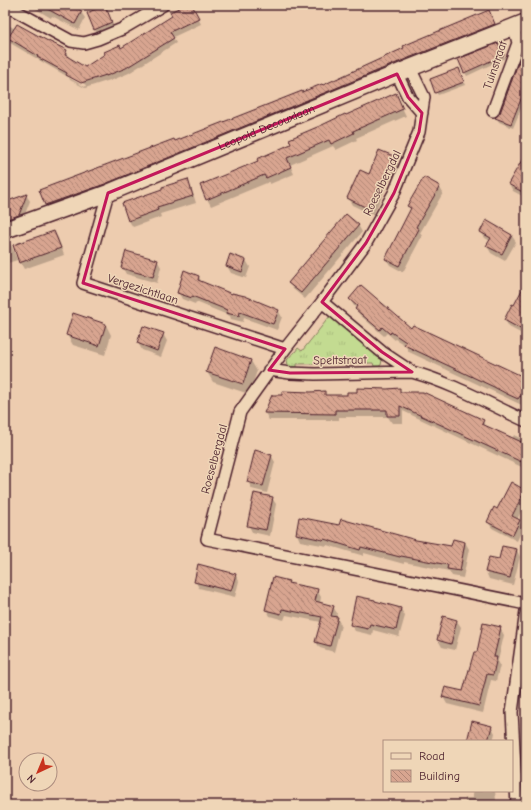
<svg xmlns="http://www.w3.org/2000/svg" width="531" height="810" viewBox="0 0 531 810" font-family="'Comic Neue',sans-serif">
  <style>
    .grass { fill: url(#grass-tufts); stroke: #867d5e }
    .shadow { fill: #0003 }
    .building { fill: url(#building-back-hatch); stroke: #4a1f2b }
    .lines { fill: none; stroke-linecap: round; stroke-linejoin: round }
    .street-casing { stroke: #4a1f2b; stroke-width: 14 }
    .secondary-casing { stroke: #4a1f2b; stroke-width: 19 }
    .street { stroke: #efd6b7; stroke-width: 11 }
    .secondary { stroke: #efd6b7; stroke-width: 16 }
    .marked { fill: none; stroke: #c2185b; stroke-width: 3; stroke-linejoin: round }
    .labels { text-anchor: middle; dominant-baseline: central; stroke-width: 3; stroke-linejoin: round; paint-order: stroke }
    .street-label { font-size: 12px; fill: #4a1f2b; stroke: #efd6b7 }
  </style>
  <defs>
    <pattern id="grass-tufts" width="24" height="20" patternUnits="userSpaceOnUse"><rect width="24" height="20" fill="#c3db91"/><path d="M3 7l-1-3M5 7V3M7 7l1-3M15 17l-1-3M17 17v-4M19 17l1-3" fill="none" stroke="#a9bc7d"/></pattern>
    <pattern id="building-back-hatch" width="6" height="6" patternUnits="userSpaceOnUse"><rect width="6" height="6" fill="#d8a590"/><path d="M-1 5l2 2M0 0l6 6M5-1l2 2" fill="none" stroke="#b18676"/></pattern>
  </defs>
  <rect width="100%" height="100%" fill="#edccaf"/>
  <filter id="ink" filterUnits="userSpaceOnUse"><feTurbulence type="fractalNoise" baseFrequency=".025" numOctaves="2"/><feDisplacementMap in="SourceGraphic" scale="8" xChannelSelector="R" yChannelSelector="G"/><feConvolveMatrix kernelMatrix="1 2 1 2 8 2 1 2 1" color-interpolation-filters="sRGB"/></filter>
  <g filter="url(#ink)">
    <path class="grass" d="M330,316l52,44 -1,5 -2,1h-5l-1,-3 -76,1v3h-7l-2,-2 -1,-5 7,-8h1l3,-4 4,3z"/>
    <path class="shadow" d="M32,5h37l12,7 4,6 -6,12 -27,-14 -1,2 -17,-10z
      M188,5h4l9,19 -28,13 3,6 -47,30 -19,8v-1l-25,8 -15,-8 -1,-2 16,9 1,-2 -18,-10v2l-63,-37v-17l10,6 51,22 3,6 -1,1 17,10 36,-19 52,-33z
      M521,5h5v10z
      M489,11l9,20 -448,181 -4,-7 -6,-15 135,-48 127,-49 21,-6z
      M108,13l7,16 -16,7 -4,-6z
      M503,55l2,3 -38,18 -2,-3z
      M526,65v32l-13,31 -14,-6 -2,-4 3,-4z
      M460,72l5,13 -27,10 -2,-3z
      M399,101l7,15 -50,22 1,2 -21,10 -3,-4 -43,19 4,9 -24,10 -1,-2 -58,24 -4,-7 52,-38 87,-44z
      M526,155v43l-13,-7 -4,-7z
      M395,158l4,7 -5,13 -3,-1 -18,38 -21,-10 -4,-7 22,-22z
      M187,181l4,6 5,16 -36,11 1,3 -28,10 -4,-6z
      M439,186l4,7 -23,40 2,3 -19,36 -13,-7 -4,-6 25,-49 -3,-4z
      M26,195l4,6 -8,21 -17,6v-25z
      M358,225l4,7 -57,67 -12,-10 -4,-6z
      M54,232l4,6 6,17 -40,14 -4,-7z
      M481,232l31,4 4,6 -11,19 -14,-8 -4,-7 3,-5 -5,-3z
      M5,240h3l4,7 5,13 -12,4z
      M157,260l4,7 -4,16 -31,-9 -4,-7z
      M246,260l4,7 -4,11 -15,-5 -4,-7z
      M199,277l3,6 30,12 46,15 4,7 -5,13 -33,-12 -1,4 -12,-3 -1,-3 -34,-14 -1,2 -13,-5 -4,-7z
      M526,286v50l-17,-9 -4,-7 10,-13z
      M350,299l62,30 114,51v27l-117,-55 -4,-7 -10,-6v1l-8,-7 -3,3 -24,-21 -4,-6 1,-1 -3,-2z
      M106,325l5,10 -6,20 -32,-10 -6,-10z
      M163,334l4,7 -6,16 -19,-7 -4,-7z
      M215,348l36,13 6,10 -8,23 -36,-12 -6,-10z
      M399,389l3,4 81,28 3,6 26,12 2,-4 12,6v28l-123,-58v12h-11l-4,-6h-49v3h-70l-4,-7 8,-17 51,-4 2,4h22l39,-6z
      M271,455l4,7 -8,31 -15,-4 -4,-7z
      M524,491l2,2v8l-9,19 2,1 4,7 -6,13 -25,-13 -4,-6 9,-12z
      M272,498l4,6 -6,32 -18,-4 -3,-6z
      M300,518l116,24 36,6 13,-6 4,7 -6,29 -11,-2 -3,-5 -45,-9v2l-40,-11v3l-37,-11v1l-27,-5 -3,-7z
      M517,550l3,7 -7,28 -24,-6 -3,-7z
      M235,574l4,7 -4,16 -36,-9 -4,-7z
      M288,582l2,3 27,5 4,7 -1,6 13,4 4,6 -1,5h1l4,7 -7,27 -14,-4 -4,-6 5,-20 -35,-7 -2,5 -14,-4 -4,-7z
      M375,602l26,7 4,7 -6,21 -26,-7 -1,5 -17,-4 -4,-7z
      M457,621l4,6 -6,23 -13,-3 -4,-7z
      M500,628l4,7 -6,26 2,4 -4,16 -5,-1 -8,33 -36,-9 -4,-7 21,-5 13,-38z
      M491,726l4,7 -2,8h-25z
      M472,791h23l1,9 2,5h-33v-7h8z"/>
    <path class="building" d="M40,5h32l10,6 -7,13z
      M105,5l7,17 -18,8 -7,-17z
      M185,5h7l7,13 -29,14 4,6 -48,30 -20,8v-1l-25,8 -15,-8 1,-2 -30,-16 1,-1 -30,-18 9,-14 29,16 21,10 -2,5 20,12 20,-13 -1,-2 16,-7 1,3 51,-32 -2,-4z
      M489,10l6,14 -89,35 -301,125 -60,21 -6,-15 135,-51 1,2 127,-50v1l20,-8 1,1 81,-37 -1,-2z
      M498,43l6,12 -40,18 -6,-14z
      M526,45v42l-15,37 -16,-6 5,-5 17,-47z
      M459,68l5,14 -29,11 -5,-14z
      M396,93l7,16 -50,22 1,2 -23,11 -2,-4 -42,18 4,9 -25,11 -2,-3 -58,25 -6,-15 58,-24 -1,-2 34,-15 -2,-5 33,-14 23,-11 1,1z
      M379,150l17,7 -6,15 -2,-1 -19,38 -22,-11 13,-28 9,4z
      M526,153v41l-18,-10z
      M424,177l16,9 -24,41 3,2 -20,37 -14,-7 26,-51 -4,-2z
      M188,179l5,17 -36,11 1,3 -30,11 -6,-18 40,-14v-2z
      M27,194l-8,21 -14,5v-18z
      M346,214l13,11 -58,68 -13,-10z
      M486,220l26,15 -10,19 -16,-8 5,-8 -11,-6z
      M54,231l7,17 -42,15 -6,-18z
      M126,251l32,9 -5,17 -32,-9z
      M230,254l16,6 -4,12 -16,-6z
      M184,270l15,6 -1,4 34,14v-1l13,3 34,14 -6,14 -33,-12 -1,4 -13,-3 1,-3 -35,-14v2l-15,-5z
      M526,282v50l-22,-12 8,-16 2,1z
      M361,285l50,43 2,-3 113,53v20l-6,-2 -2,3 -11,-5 -13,-7 -90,-42 2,-3 -15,-10 -1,2 -8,-7 -2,3 -25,-21 2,-3 -8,-7z
      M73,313l33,11 -7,22 -33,-11z
      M143,326l21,7 -7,18 -20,-8z
      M215,347l36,13 -8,24 -37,-12z
      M357,388l30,1 13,-1v4h23l61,28 -2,4 44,20v20l-126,-58v10h-13v-6h-52v4l-71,-1 8,-18h10v-4l29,1 14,-1v4h22v-3h10z
      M255,450l17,5 -9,31 -16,-4z
      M511,482l14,8 -13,26 8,4 -7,15 -26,-13 7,-15 3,2z
      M254,493l19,4 -7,33 -19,-4z
      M299,517l40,8 2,-6 75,21 35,6 2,-7 12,3 -5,29 -13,-2 1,-4 -47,-9 -1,1 -39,-10 -1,3 -36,-11 -1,1 -27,-6z
      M502,546l15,3 -7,29 -25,-6 4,-15 10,2z
      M198,564l38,10 -5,17 -37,-9z
      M273,577l16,4 -1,2 30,6 -3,12 19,5 -3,10 7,1 -8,29 -15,-4 7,-25 -40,-8 -1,5 -16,-4z
      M356,596l19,4v1l26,7 -5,22 -26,-6 -2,5 -18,-4z
      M443,616l14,4 -6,24 -14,-4z
      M483,623l18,4 -7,30h3l-4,18 -6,-1 -8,32 -37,-9 3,-10 18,4 11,-39h3z
      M472,721l20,5 -4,15h-21z"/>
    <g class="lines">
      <g class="street-casing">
        <path id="street" d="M5,5l66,36 13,2 14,-4 24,-10 41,-24
          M410,68l14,29 -5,35 -25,61 -28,50 -44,59 -37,47 -45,63 -33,127 319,65
          M397,74l11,23 14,16
          M493,111l25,-68 -4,-16
          M108,193l-25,90 202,66
          M322,302l60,50 30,20
          M269,370l21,3 25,1 97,-2c40,11 77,32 114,49
          M517,805l-5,-93 14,-101"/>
      </g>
      <g class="secondary-casing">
        <g id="secondary">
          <path id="s1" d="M5,230l103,-37 302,-125 116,-46"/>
        </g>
      </g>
      <use href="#street" class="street"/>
      <use href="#secondary" class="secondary"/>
    </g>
  </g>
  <path class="marked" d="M397,74l11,23 14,16 -3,19 -25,61 -28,50 -44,59 60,50 30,20 -122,1 -21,-3 16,-21 -202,-66 25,-90z"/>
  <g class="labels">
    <g class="street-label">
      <text transform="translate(495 65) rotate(-71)">Tuinstraat</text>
      <text stroke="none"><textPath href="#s1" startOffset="281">Leopold Decouxlaan</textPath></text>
      <text transform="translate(382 183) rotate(-64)">Roeselbergdal</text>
      <text transform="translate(143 289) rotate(18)">Vergezichtlaan</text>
      <text transform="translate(340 360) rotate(-1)">Speltstraat</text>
      <text transform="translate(214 459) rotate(-75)">Roeselbergdal</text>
    </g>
  </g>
  <rect width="531" height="810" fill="none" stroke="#efd6b7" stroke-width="20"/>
  <rect x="10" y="10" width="511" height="790" fill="none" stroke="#4a1f2b" stroke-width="1.5" filter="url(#ink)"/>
  <rect x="383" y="740" width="130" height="52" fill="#efd6b7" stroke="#ad8d7f"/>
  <rect x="391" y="753" width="20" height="6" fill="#efd6b7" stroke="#ad8d7f"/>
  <text x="419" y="760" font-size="12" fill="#4a1f2b">Road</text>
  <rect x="391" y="770" width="20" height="12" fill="url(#building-back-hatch)" stroke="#ad8d7f"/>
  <text x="419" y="780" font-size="12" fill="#4a1f2b">Building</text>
  <g transform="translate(38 772) rotate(224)"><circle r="19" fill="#efd6b7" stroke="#ad8d7f"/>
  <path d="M0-3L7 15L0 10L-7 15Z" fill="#c8321e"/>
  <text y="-6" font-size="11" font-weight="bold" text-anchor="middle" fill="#4a1f2b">N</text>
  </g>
</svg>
